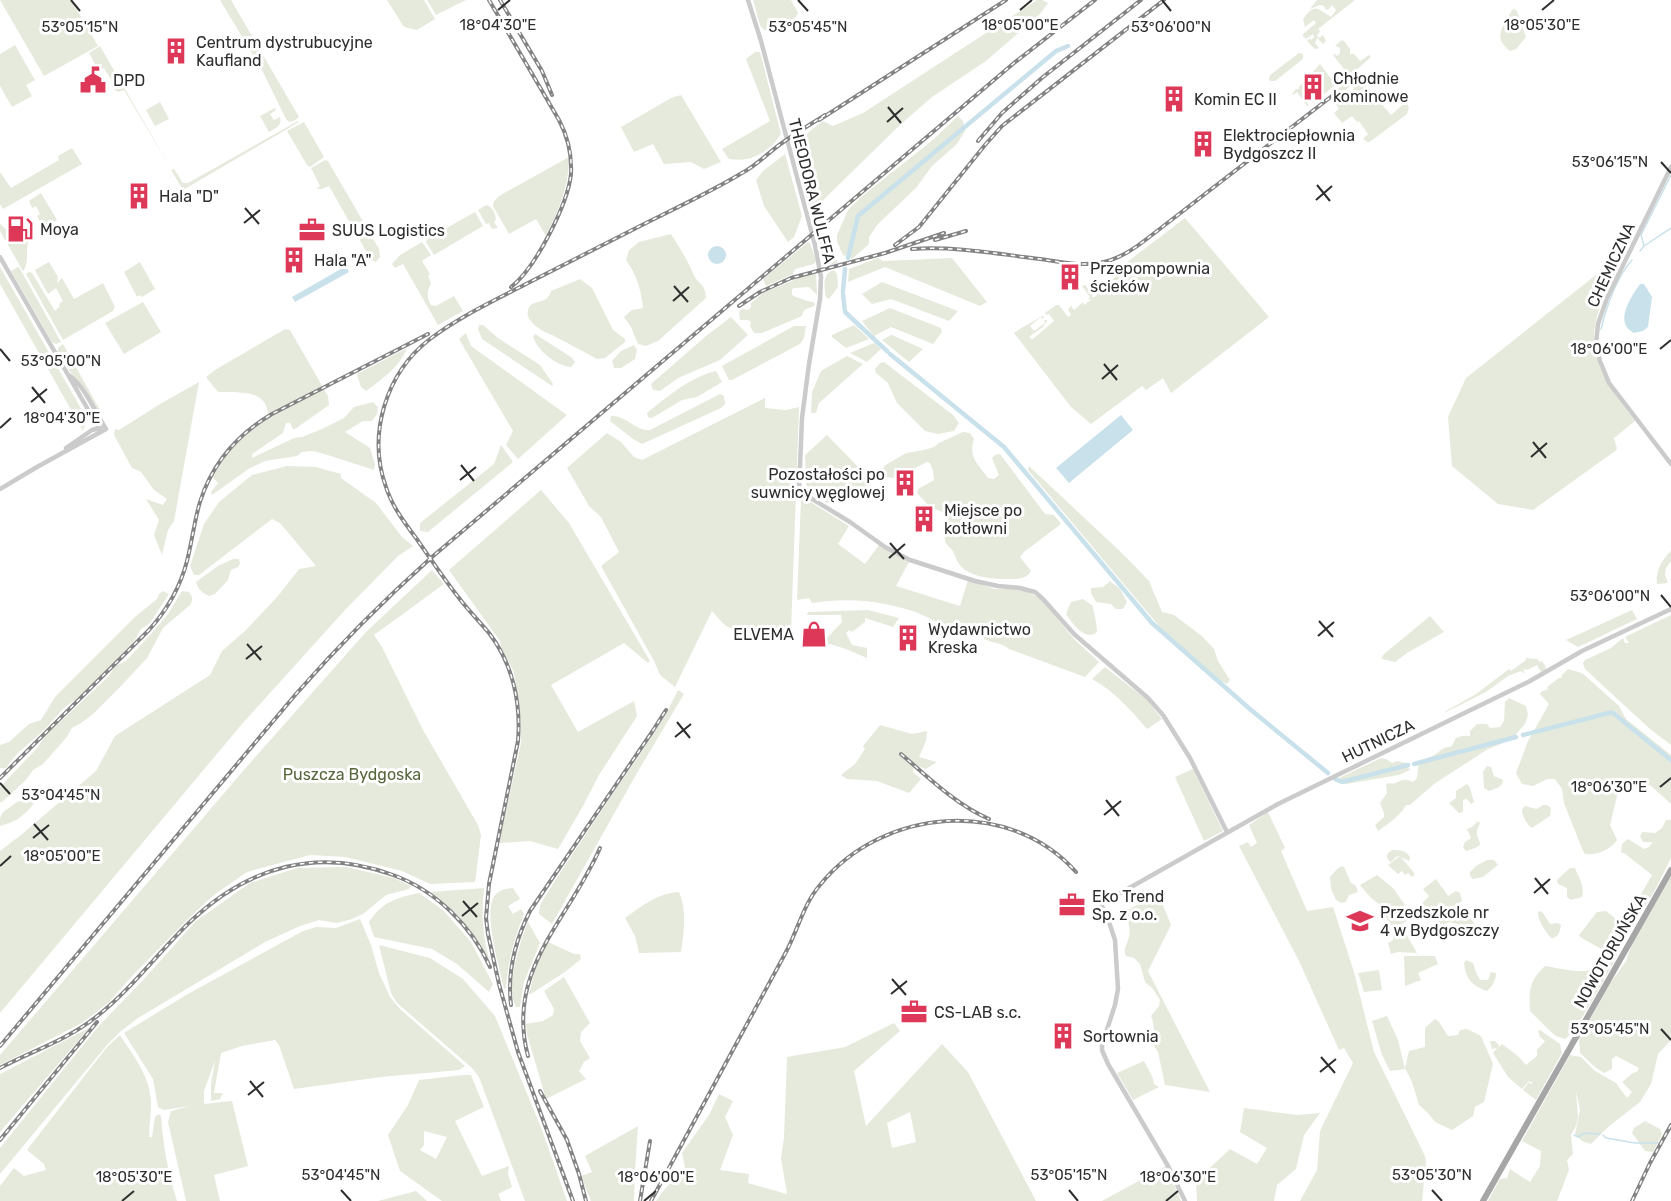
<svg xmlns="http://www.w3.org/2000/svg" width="1671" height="1201" viewBox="0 0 1671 1201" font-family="Rubik,sans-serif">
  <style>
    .green { fill: #e5eadc; fill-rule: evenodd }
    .water { fill: #c9e1ea }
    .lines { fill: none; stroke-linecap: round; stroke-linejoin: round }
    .stream { stroke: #c9e1ea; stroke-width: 1.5 }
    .canal { stroke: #c9e1ea; stroke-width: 4.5 }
    .minor { stroke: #cbcbcb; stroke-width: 4.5 }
    .major { stroke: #a6a6a6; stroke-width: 6 }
    .rail-casing { stroke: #838383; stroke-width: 4 }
    .rail { stroke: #fff; stroke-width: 1.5; stroke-dasharray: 4.5; stroke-linecap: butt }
    .ticks { fill: none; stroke: #2e2e2e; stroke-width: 2 }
    .labels { text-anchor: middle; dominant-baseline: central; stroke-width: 6; stroke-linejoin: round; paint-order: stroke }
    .poi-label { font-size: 16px; fill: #2e2e2e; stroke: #fff; text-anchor: start }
    .street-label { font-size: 16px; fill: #2e2e2e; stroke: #fff }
    .park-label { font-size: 16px; fill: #56673d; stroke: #fff }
    .ticks-label { font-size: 15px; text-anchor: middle; fill: #2e2e2e; stroke: #fff; stroke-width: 6; stroke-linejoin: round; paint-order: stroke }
  </style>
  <rect width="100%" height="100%" fill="#fff"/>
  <path class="green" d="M0,0h71l27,46 -54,30z
    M220,0h11l68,117 -5,4 -5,1 -3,-3 -23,-47z
    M387,0h37l11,19 -18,11 -13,-3z
    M427,0h39l-30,15z
    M753,0h38l7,13 -2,4 -25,14 -7,-1 -4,-5z
    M1037,0h5l6,3 -8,11 -54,47 -54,36 -32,28 -86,84 -4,2 -14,-55c0,-16 15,-26 27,-35l10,5 30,-13z
    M1317,0h38l-37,29 2,2 -3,5 2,2 4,-3 3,6 -3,3 -6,-6 -2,5 4,5 -4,1 -8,-8 3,-3 1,2 3,-3 -1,-3 -7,5 -4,-4 14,-12 -2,-3 -9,7 -2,-8c13,-17 14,-10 28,-2l5,-7 -4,-5 -3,4 -3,1 -2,-4 -4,-1 -10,4z
    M1514,9l3,2 9,26 -10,12 -6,2c-18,-14 -7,-24 2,-41z
    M1342,40l2,1 6,8v5h4l6,7 9,-6 2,2 -17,15 37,43 15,-13 3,5 -2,7 -36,27 -3,1 -5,-3 5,-5 -9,-13 -2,1 -5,-6 -10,7 -8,-10 5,-4 -9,-14 20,-15 3,4 -9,7 3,3 8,-6 -2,-2 4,-3 -7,-7 -9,5 -6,-4 9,-8 -11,-14 2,-1 2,2 3,-3v-5l-5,-2z
    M15,45l20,35 -9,5 6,11 -20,11 -12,-21v-32z
    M100,46l70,121 -46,-77 -6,2 -5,-4 2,-2 -11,-18 -3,1 -5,-3 -7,-13z
    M755,52h5l21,82c-11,18 -31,29 -52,25l-7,-10 48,-28 -24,-62z
    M1299,53l4,1v5l-28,22h-5l-1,-2 1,-4z
    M1320,64l13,17 1,5 -21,17 -5,-4 1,-1 -1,-1 -3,2 4,7h-2l-10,-14 -4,3 -1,-1 4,-5h3v-2z
    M681,95l40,67 -17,7 -13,-7 -27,2 -11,-20 -19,8 -13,-25 50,-29z
    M160,102l9,17 -14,7 -9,-16z
    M275,108l1,2 -6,4 4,6 6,-3c2,9 -4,11 -11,15l-9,-16z
    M958,116l5,5 2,10 -8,13 -25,22 -16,22 -38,36 -9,13v7l-17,15 -9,-4 -6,-13v-7l11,-25 12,-12 74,-59z
    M298,121l1,1 -116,68 -12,-20 3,-1 9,14h5z
    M304,122l20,35 -14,10 -3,-2 -20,-34z
    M72,148l10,16 -79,45 -3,-5v-32l11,16 48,-28 -1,-4z
    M785,154l17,62 -8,21 -6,5 -24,-36 -8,-26 7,-9z
    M569,157c0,30 -10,52 -23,79l-10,-17 -27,15 -16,-28 1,-5 5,-5z
    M325,160l3,1 51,88 1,8 -4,5 -3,-1 -3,-3 -41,-72 -7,3h-6l4,-3 -9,-18z
    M41,193l16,27 -13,8 -7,-12 3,-2 -4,-8 -4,2 -3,-7z
    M486,205c6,1 10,9 10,15l-2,2 4,6 -6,1 -3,-6 -3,1 -8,-14z
    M475,212l8,14 -49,29 -8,-13 1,-3z
    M1185,218l84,99 -98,76 -8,-15 -17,12 -4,-4 -51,38 -20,-17 -57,-74c9,-7 18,-10 28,-17h1l1,2 -1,1 -2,-2 -11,9 4,5 11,-8 -1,-3h2l1,1 -4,6 -13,9v2l3,1 21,-18 -5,-7 -2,1 -2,-2 11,-8h3l9,12 3,-2 -3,-6 3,-3 3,4 9,-8 1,3 7,-5 -3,-1 2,-2 -8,-11 3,-1 7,9 1,4 19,-15 -1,-3 7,-5 -5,-7 -2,1 1,-3h3l3,3z
    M0,224l12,10 8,1 2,3 5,-3 4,1c-8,13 0,24 -8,35l-23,-40z
    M825,233c8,7 11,18 12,30l-11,3 -3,-7 -4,-23 2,-2z
    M671,234c8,13 16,25 22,39 4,12 12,8 13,25l-48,43 -12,5 -8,-2 -7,-17 -7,-10 8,-7 11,-2c-2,-18 -6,-33 -17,-48l3,-10 10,-8z
    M422,242l9,13 -9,6 8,13 -2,2 3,7c-4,8 -5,14 0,22l5,1 18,-10 9,15 -25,14 -35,-61 -8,4 -3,-4 8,-9z
    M808,242l2,1 6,18 -2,3 -19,5 -2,5 -27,12 -3,-7z
    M878,258l5,3 69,-3 35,44 -7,4 -95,-39 -37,15 1,-13z
    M49,262l9,15 -1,6 5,-5 12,21 29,-16 12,24 -2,4 -50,29 -37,-66 3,-2 3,1 23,38 5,-5 -1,-2 4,-3 -7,-13 -8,6 -13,-24z
    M140,262l15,27 -13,8 -2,-2 -3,2 -13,-25z
    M0,267l87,152 -4,12 -83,-147z
    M18,267h1l42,75 -5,2 -4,-2 -41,-71z
    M1606,267l10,5c-37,68 -25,92 19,149l-21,17 3,11 -2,2 -82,59 -35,-6 -46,-38 -4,-49 18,-39z
    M834,270l3,4 1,13 -9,12 -3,-2c-2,-10 -4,-24 8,-27z
    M813,272l3,2 1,21 -8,-8 -15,1 -2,1v6c4,2 17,7 21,7l2,2 -1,2c-6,3 -11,2 -12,10l-40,17h-8l-4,-7 1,-4 -3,-2h-8l-1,-9 4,-2 5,1 3,-3v-4l12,-10z
    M580,279l12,9 21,42 12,9v3l-20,16 -8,1c-15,-8 -29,-16 -43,-23 -6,-3 -12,-5 -17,-9 -5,-4 -11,-10 -9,-16 2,-14 19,-4 23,-20z
    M882,282l76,29 -9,10 -58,-22 -19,5 -10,-10z
    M143,302l18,30 -37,22 -19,-31z
    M890,308l51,20 1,4 -9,12 -42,-17 -17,9 -12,-15z
    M731,317l17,18 -28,25 -42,18 -18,13 -7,-1 -2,-6 55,-48z
    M479,325h4l15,13 42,27 13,19 -1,2 -70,-47 -4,-10z
    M854,325l15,14 -23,9 -14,-11v-2z
    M794,326h12l-2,12 -4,6 -68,36h-3l-7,-14z
    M285,329l5,1 38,66 1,9 -34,24h-2l-3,-6h-4l-3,10 -31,21v4l42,-20 8,-1 20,-8 22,-11 10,-11 19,-5 5,5 -1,7 -5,7h-9l-18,11 25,16 5,16 -1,6 -53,-17 -8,-2 -11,1 -5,4 -32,5 -15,7 -38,27 -1,-3 7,-9 -5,-6c13,-25 31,-45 55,-59 1,-30 -29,-25 -50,-26l-12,-15 9,-7z
    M466,333l5,13 96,69 -49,44 -12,-14 7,-14 -54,-92z
    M535,334l36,23 4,5 -4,5c-14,-1 -34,-16 -38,-31z
    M891,335h1l31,14 -14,13 -27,-22z
    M874,343l7,6 -14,13 -17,-9z
    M63,344l37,66 -3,2 -40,-60 2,-5z
    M634,345l3,5 -2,9 -14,9h-7l-2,-7 9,-10z
    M407,348c-6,18 -26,32 -41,43l-5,-4 -4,-12 2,-2z
    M847,356l16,8 -44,39 -3,10h-5l1,-21 9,-21z
    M884,362l69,53 6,8 -5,8 -16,3 -13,-3 -28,-28 -9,-20 -12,-10 -1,-4 5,-6z
    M716,371l6,11 -25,15 -15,3 -30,18 -4,-1 -1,-4c20,-16 43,-36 69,-42z
    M199,382l-25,139 -6,9 -6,25 -8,-20 5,-15 -13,-21 17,6 4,-6 -13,-9 -13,-18 -9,-4 -18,-33 1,-6 4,1 41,-26z
    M720,394l4,2 1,8 -4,4 -79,36 -9,-5 -23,-18 1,-5c15,-1 24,15 39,14z
    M765,398v10l21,2 13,-3 -8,225c-17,0 -53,4 -66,-7 -5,-4 -9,-10 -13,-14l-37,76 -15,-12 -6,-14 -53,-95 18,-14 -18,-35 -12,-11 -22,-38 40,-35 14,9 13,15 8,3z
    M963,432l7,1 4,6c-6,18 4,25 14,39l6,1 5,-4 -7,-17 3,-3 5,-1 45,60 9,1 7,9 -37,28 -4,5 11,14c-5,9 -15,8 -25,8 -14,0 -38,-2 -47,-15 -3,-4 -4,-9 -6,-13 -3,-4 -7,-5 -8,-11 -1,-9 4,-18 0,-27l-15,-6 -13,-14 1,-4 16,-9 -1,-9 -3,-8 -3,-1 -32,16 -8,-1 -4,-5 1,-6 22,-13 18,-3 10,-3 5,-4z
    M827,435l43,44v6l-43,18 -21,-18 -1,-30z
    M501,445l12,17 -85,70 -8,-1v-8l74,-59z
    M287,466l29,1 25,7v4l35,25 26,34 11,9 -15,10 -53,54 -103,114 -242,289v-162l21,-16 75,-64 19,-35 95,-61 12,-24 23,-20 33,-35 21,-27 17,-3 -36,-43 -8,-4 -73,56h-5l-4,-9 14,-42 15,-22 33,-27z
    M1029,466l96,90 24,25 13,31 12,3 29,22 11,12 4,12 12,19 -3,4 -6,-3 -57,-49 -136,-162z
    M541,490l28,33 81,138 -2,2 -24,-20 -73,42 27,47 56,-31 3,15 -38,59 -16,31 -25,43 -28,-8 -31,2 22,-100v-21l-7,-50 -12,-23 -2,-8 -51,-71z
    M804,498l45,28 -11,18 27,20 14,-19 30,17 -13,24 64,20 8,-26 27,9h28l18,10 33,40 25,23 -14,15 -76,-28c-6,-6 -17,-6 -25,-10v-6l-20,-5 -3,5c-15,-5 -28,-14 -43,-20 -34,-12 -70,-16 -106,-10l-3,-5 -12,2 4,-100z
    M1671,551v10l-5,7 -1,7 3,8 -11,1c-2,-12 5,-25 14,-33z
    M233,559h6l1,5 -2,3 -7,3 -3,10 -13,14 -6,2c-7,-3 -11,-7 -13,-14l22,-16z
    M432,570l12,14 -70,51 8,12 41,83 55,95 3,10 -6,47 -45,2 -28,-13 -57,-14 -35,-2 -63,17 -33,23 -22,20 -58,59 -26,29 -26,20 -82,42v-10l243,-284 123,-139z
    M1110,581l10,8 7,13 -4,7h-7l-5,-5 -15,-2 -5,-9v-5l12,-1z
    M163,591l6,3 -19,29 -9,6 -6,11 -57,58 -13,9 -21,23 -27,24 -11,14h-6v-23l9,-3 20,-18 12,-4 14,-23 81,-81 21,-17 2,-5z
    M182,591l7,1c4,5 4,8 1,13l-27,23 -16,30 -25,27 -29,29 -12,9 -9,5 -6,10 -23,26 -10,6 -7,10 -24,22h-2v-15l38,-40 6,-10 65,-61 6,-10 11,-5 24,-26 18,-21z
    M1083,599l10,7c1,9 4,17 4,26 -12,10 -25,-9 -31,-18l5,-12z
    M868,610l31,8 -6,9 -28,-9v4l-13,10 -3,-2 -3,3 6,12 15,3v10l-21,-9 -23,-7 19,-20 -1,-7h-34l1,-3z
    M1632,610l5,9 -59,28 -12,-7z
    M1671,615v130l-21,-16 -65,-60 -2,-6 2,-3 26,-12 12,-10 2,5h4l-4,-6z
    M1430,616l14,16 -37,21 -12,9 -13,-3 1,-4z
    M1525,658l12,1 3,3 2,-1 4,6 -1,3 -4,2 -4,-7 -10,5 -1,-1 -3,1 2,4 -4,-3 -13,5 -22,16 -42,21 2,-2 30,-17 33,-25 2,2 15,-11z
    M1105,667l42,33 15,19 -15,10c-16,-19 -33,-38 -55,-50z
    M1568,669l14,4 37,33 7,13 45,36v49l-21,-19h-11l-21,7 -8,33 7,15c-6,9 -21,16 -32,14l-2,-3 -19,-48 -2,-14 -7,-10h-8l-14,7 -11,-2 -6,-11 12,-32 21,-37 -9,-10 1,-2 7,-3 -1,-2 12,-9h3l-1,-2z
    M678,690l6,4 -47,79 -85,151 -13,-10 1,-9c23,-38 49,-75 74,-113 23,-34 46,-64 64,-102z
    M1509,698l17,8 2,9 -3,9 -14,16 -23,9 -54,35 -24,21h-4c-6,11 -18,19 -28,26l-3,-6 9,-8v-4l-4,-10 7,-10 -1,-8 2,-2c11,3 12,-8 25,-1l4,-4 2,-17 14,-5 11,-8 8,-2 4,-8 6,-2h8v-5l7,-7h10l3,4 10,-1 4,-6 1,-19z
    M880,725l32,9 15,-3 -1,10 -7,16 18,5 -11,7 -12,-4 -1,7 8,7 -12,14 -32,-12 -30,-2 -6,-4 14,-11 10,-15 -2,-3z
    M1381,758l5,1 6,4 5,-2 9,2 4,7 -11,5 -53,9 -6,-1 -1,-5z
    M1487,766l4,1 3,9 9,4c-1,8 -7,8 -14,11l-5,-3 -1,-16z
    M1193,769l30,62 -19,10 -29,-64z
    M1467,784l3,4 4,14 -3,2 -4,-5 -4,1v12l-4,1 -10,-10 7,-5v-7z
    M35,787l7,1c-3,11 -14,24 -24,31 -5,3 -12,5 -18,7v-8l3,-6 14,-10 10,-3z
    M1543,805h4l4,3 -1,8 -18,12c-5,-3 -11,-14 -10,-19l3,-3 12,3z
    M1268,812l17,36 -4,3 26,60 26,-4 21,65 20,80 51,104 1,6 -4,39h-122l17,-31 3,-39 33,-68 -9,-15 -5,2 -40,-89 -60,-115 9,-4 3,5 6,-4 -8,-18z
    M1666,820h5v38l-16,32 -31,50 -8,2 3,10 -16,30 -30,51 7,5 29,-53 17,-24 6,-17 39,-68v164l-13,14 -7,30 -11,18 -32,25 -17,17 -9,-3 -7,-7 5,-24 -4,-19 2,26 -2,9 -5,9 2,19 -6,6 2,10 -12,31h-69l12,-22 7,-1 3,-9 20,13 10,-16 1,-15 -19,-10 48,-86 11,2 14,14 21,12 11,15 5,-6 -10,-10 11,-9 4,-1 2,-4 -23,-12 -4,3v10l-8,4 -9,-6 -15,-14 -1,-14 -7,-6 -7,6 -9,-3 -6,-5 -20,-20c-1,-21 -1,-30 15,-45 12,2 40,9 50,2 6,-3 8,-11 10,-17l-25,-14 -1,-2 18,-23 9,-1 9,7v10h7l5,-3 3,-12 22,-38 -28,-22h-3l1,-9 6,-5 16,10 5,-2 4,-5h-10l-3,-6 3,-4 12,1 7,-5z
    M1478,821l2,2c-1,3 -3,6 -3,9 -1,4 3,8 3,13l-5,3 -9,3 -3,-4 2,-5 6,-4 -4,-9 5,-2z
    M1392,850c8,0 15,0 18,8l-1,3 -8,-4 14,17 -3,3 -4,-4 -3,2 -3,-4 -4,3 -10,-9 12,-9 -4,1 -5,5c-4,-3 -5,-5 -3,-9z
    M1487,860h7l4,5 -15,12 -10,2 -3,-3v-4l6,-6z
    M1342,866l2,1 7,16 5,3 2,6 -9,3 -3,7 -5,1 -5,-3 -5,-11 -1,-12 7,-8z
    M346,867l48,11 17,8 -2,3 -23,6 -23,19 -11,5 -15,4 -18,-3 -19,6 -35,16 -127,76 -17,13 -14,14 -107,129v-26l97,-120 47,-49 52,-58 54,-38 47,-15z
    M1570,868h5c4,10 10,18 7,29l-11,3 -4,-3v-9l-9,-4 -1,-4z
    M1377,875l16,13 12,17 -1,1 8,12 -19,11 -14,-25 -9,-7 -10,-12z
    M1436,879l12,17 8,-5 4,2 2,8 -8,6 9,13 7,-3 7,11 -8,9h-4l-7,-13 -9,-2 -11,6 -7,-11 -10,-3 -3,-6 11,-12 -6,-7z
    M484,888c-3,27 -1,52 7,77 -16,-32 -31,-51 -61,-73z
    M513,888l7,11 -12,7 5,8 8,-5 3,5c-10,25 -16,48 -18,74l-2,1c-4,-21 -22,-77 -9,-94 5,-6 11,-6 18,-7z
    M679,892c8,18 5,40 2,60l-42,1 -4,-17 -10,-18c17,-12 33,-25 54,-26z
    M419,893l24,17 28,32 22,42 -4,8 -32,-28 -25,-15 -58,-12 -5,-15c13,-20 27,-24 50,-29z
    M1158,893l13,32 -23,46 62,121 -45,-7 -7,-33 -6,-9c2,-9 3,-18 -1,-27l8,-10 1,-6 -7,-11 -8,-7 -5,-18 -6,-6 -8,-2c-3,-8 1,-11 3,-19 2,-8 -2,-19 -3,-26z
    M1540,911l3,2 7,11 8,-1 3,2c-1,6 -3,14 -10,13 -6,-7 -13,-17 -13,-26z
    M360,919l11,26 8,28 11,24 10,12 65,57 -6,4 -78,7 -87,12 -15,-44 -4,-5 -33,6 -21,7 -7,40h9l-3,6 -9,2v-18l4,-22 -11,30v13l28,-3 16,65 -34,9 6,26h-34l-18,-79 3,-11 19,-5 -26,4 -6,-3 -5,-28 -29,-46 62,-38 117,-64 13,-4 20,1z
    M528,922l12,21 -16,39 -4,25h-4c-11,-19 4,-65 12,-85z
    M1402,927l15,26 -19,-1 -7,2 -3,-11 5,-3v-8z
    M548,942l26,12h6l1,5 -16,13 -36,23 6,-26z
    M379,945l51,13 33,21 32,37 47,114 25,71h-42l-46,-124 -7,-9 -75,-65 -6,-10z
    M1404,956h31l3,8 -20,9 3,7 -16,6z
    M1466,960l7,3 4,12 3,5h8l3,-8 5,1c0,7 -4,14 -9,18 -14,-4 -22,-13 -23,-28z
    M1379,970l3,20 -18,2 -6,-19z
    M564,977l26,46 -9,9 -1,9 10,17 -6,4 -5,9 7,8 -40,20 -19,-65 -1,-10 17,-3 10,-6 1,-6 -10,-18z
    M1387,1016l11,24 7,29 -15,2 -8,-16 -10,-34z
    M1435,1019l4,3 9,14 10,-1 2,-5 7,-1 14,7 12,28 -9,38 -9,5 -2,9 -21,14 -17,-8 -8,-10 -8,-7 -7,-23 -7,-14 4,-17 16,-4v-19z
    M894,1023l6,8 -46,40 12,55 76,-82 26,28 68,129h-380c8,-13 19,-22 29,-34l-3,-14 27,-38 10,-21 14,7 -8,16 8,18 -13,35 29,4 -1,9 39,11 -6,-36 3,-20 3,-81 58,-10zM910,1112l6,30 -24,6 -5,-25z
    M89,1028l-89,104v-58z
    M1540,1030l20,14 2,9 -26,47 -13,-10 6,-8 2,2 2,-1 -4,-2 -7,8 -14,-12 -15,-24 4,-5 -5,1 -2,-8h5l4,4 -1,3 4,-4 17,13 7,8 11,-9v-6l8,-9 -5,-4 -2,-6z
    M120,1035c14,22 31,42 31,69 0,11 -2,22 -2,33h3l3,-20 4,-3 2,2c2,29 7,57 16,85h-177v-15l14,-18 10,8 22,-6 -2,-6 -17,-14 80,-103z
    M1144,1061l9,17 1,6 5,3 -26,13 -16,-27z
    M463,1075h8l13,32 -29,14 27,55 27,-10 -1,8 4,13 -14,7 3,7h-59l-42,-30 -12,-36 20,-30 11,-25zM424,1131l23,6 -11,22 -16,-9 4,-5z
    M1244,1108l53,7 23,-2 -16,22 -8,34 -19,16 -3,16h-77l-1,-20 34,-32 27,15 10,-16 -27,-16z
    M1645,1121l15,8 2,5 -9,18 -8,-1 -13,-18 2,-5z
    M638,1126l-3,45 -1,30h-43l-10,-25 11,-4 -7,-16z
    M1166,1166l15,35h-79z
    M416,1191l11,10h-49z"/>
  <path class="water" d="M708 255a9 9 0 1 1 18 0a9 9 0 1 1-18 0Z
    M346,266l3,6 -54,30 -3,-5z
    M1640,284h4l8,13 -4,30 -5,4 -9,2c-21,-10 -3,-36 6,-49z
    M1121,415l12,15 -64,53 -13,-15z"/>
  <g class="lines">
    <path class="stream" d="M1644,246l-3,-11 30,-60
      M1640,251l4,-5 27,-18
      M1601,329c6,-24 15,-51 31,-69
      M1574,1135l4,2 7,-4 15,1
      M1603,1135l3,3 29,5h23"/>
    <path class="canal" d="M848,258l10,-42 198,-165 12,-5
      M843,291l2,-22
      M843,294l2,18 29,27
      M876,341l11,10
      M890,354l114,93 148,176 99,87 77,63
      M1523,735l86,-22h4l58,47
      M1414,764l102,-27
      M1335,779l7,3 66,-17"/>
    <path class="minor" d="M748,0l13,41 54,204 6,32 -1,22 -11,65 -7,54 -3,73 51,31 35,25 25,13 65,21 23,5 22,2 15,4 8,7 31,35 74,64 15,17 27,43 37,74
      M1671,167l-64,131 -9,26 -2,20 4,17 9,22 62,81
      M0,257l101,175
      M66,448l26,-18 8,-2
      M0,489l37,-22 69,-38c-11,-17 -20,-41 -36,-53
      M1185,1201l-17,-35 -60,-102 -6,-14v-5l13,-40 3,-16 -3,-49 -7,-21 -7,-15 177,-100 252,-123 52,-30 89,-42"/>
    <path class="major" d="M1483,1201l188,-331"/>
    <g class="rail-casing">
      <path id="rail" d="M489,0l70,120c9,17 13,35 12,54 -3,30 -36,95 -60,113
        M500,0l42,71 10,24
        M819,120l187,-120
        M978,141l24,-28 41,-36 98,-77
        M935,240l31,-9
        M895,245l24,-18 66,-82 17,-19 162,-126
        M912,249c43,-3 86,5 128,10 21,3 43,8 64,3 17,-4 31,-14 44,-24l184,-142
        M739,306l21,-14 31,-14 94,-25 59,-20
        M901,754c27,23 54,50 88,65
        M0,778l149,-148c18,-20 31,-42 38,-69 5,-19 7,-39 13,-59 12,-38 38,-68 72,-88l156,-80
        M511,1005c-4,-33 4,-64 19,-94l122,-179 14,-22
        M0,1046l296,-352c43,-49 88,-94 136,-137l582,-494 81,-63
        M528,1056c-23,-86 41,-136 72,-208
        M0,1068c32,-17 67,-28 96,-51 36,-28 63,-66 96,-97 58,-54 126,-73 201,-45 42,15 79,51 97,92
        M540,1091l27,49 12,34 7,27
        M0,1140l97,-118
        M573,1201l-55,-149 -19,-68 -11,-50 -2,-16 3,-34 29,-143c3,-38 -5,-77 -29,-108 -10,-12 -21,-23 -30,-35 -15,-19 -29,-40 -43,-60 -12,-16 -24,-32 -30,-51 -19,-53 0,-114 44,-148 29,-22 63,-38 96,-55 41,-21 82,-42 122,-62 32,-16 64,-31 94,-49 15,-8 27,-21 40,-30 14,-10 29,-19 43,-28
        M640,1201l10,-60
        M651,1201c43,-79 85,-157 128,-236 5,-9 10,-18 14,-28 8,-18 14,-37 27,-52 62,-77 188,-89 256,-13
        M1632,1201l18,-38 21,-38"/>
    </g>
    <use href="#rail" class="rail"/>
  </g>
  <path class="ticks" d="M71,0l9,11M798,0l10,11M1162,0l9,11M498,10l12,-10M1020,10l12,-10M1542,10l12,-10M888,107l13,16M887,122l16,-14M1661,162l10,11M1317,185l13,16M1316,200l16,-14M245,208l14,16M244,223l16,-13M674,286l14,16M673,301l16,-14M0,349l10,12M1660,349l11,-9M1104,364l13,16M1102,379l16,-14M32,387l13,16M31,402l16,-13M0,428l11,-10M1533,442l13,16M1531,457l16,-14M461,465l13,16M460,480l16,-13M890,543l14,16M889,558l16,-14M1661,595l10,12M1319,621l14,16M1318,636l16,-14M247,644l14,16M246,659l16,-13M677,722l13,16M675,737l16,-13M0,783l10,11M1660,787l11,-9M1106,800l13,16M1104,815l17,-14M34,824l14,16M33,838l16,-13M0,866l11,-10M1535,878l13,16M1534,893l16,-14M463,901l14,16M462,916l16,-13M892,979l14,16M891,994l16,-13M1661,1029l10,11M1321,1057l14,16M1320,1072l16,-13M250,1081l13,16M248,1095l16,-13M341,1190l10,11M1069,1190l9,11M1432,1190l10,11M122,1201l12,-10M644,1201l12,-10M1166,1201l12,-10"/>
  <defs>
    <g id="building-bare" transform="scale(2.07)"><path d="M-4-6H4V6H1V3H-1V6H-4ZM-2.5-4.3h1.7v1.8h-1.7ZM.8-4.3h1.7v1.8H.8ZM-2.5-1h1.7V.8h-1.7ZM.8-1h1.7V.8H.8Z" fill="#dd3858" stroke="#fff" stroke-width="2.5" paint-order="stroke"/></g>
    <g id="civic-bare" transform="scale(2.07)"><path d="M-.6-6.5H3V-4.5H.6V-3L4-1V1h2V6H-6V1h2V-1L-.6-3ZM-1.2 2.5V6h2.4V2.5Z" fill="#dd3858" stroke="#fff" stroke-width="2.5" paint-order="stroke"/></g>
    <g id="fuel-bare" transform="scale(2.07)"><path d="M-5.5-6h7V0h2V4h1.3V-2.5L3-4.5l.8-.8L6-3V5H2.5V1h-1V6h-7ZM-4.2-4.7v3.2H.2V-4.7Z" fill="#dd3858" stroke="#fff" stroke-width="2.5" paint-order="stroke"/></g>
    <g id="office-bare" transform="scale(2.07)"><path d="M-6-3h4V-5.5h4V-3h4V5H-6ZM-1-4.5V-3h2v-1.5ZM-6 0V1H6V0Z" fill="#dd3858" stroke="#fff" stroke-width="2.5" paint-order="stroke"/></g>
    <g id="shop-bare" transform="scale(2.07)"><path d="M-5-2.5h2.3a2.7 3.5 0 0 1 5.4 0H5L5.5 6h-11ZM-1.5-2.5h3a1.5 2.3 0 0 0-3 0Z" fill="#dd3858" stroke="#fff" stroke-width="2.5" paint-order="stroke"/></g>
    <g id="school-bare" transform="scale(2.07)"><path d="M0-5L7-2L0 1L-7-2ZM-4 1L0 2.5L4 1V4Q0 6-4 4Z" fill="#dd3858" stroke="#fff" stroke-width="2.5" paint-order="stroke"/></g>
  </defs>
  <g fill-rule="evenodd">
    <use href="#building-bare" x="176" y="51"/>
    <use href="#civic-bare" x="93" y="80"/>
    <use href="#building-bare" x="1313" y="87"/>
    <use href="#building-bare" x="1174" y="99"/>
    <use href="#building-bare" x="1203" y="144"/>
    <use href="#building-bare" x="139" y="196"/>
    <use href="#fuel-bare" x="20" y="229"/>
    <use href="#office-bare" x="312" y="230"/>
    <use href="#building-bare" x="294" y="260"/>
    <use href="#building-bare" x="1070" y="277"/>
    <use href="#building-bare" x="905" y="483"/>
    <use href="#building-bare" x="924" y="519"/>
    <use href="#shop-bare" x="814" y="634"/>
    <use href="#building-bare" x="908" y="638"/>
    <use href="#office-bare" x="1072" y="905"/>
    <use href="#school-bare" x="1360" y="921"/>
    <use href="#office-bare" x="914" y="1012"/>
    <use href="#building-bare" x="1063" y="1036"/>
  </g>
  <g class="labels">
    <g class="poi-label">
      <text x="196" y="42">Centrum dystrubucyjne<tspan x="196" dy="18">Kaufland</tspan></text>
      <text x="1333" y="78">Chłodnie<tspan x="1333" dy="18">kominowe</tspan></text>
      <text x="113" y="80">DPD</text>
      <text x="1194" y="99">Komin EC II</text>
      <text x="1223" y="135">Elektrociepłownia<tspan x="1223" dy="18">Bydgoszcz II</tspan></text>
      <text x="159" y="196">Hala "D"</text>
      <text x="40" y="229">Moya</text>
      <text x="332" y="230">SUUS Logistics</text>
      <text x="314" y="260">Hala "A"</text>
      <text x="1090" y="268">Przepompownia<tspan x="1090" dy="18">ścieków</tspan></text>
      <text x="885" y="474" text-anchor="end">Pozostałości po<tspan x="885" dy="18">suwnicy węglowej</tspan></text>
      <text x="944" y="510">Miejsce po<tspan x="944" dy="18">kotłowni</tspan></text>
      <text x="928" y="629">Wydawnictwo<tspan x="928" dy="18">Kreska</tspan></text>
      <text x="794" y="634" text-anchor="end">ELVEMA</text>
      <text x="1092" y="896">Eko Trend<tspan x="1092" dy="18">Sp. z o.o.</tspan></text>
      <text x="1380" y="912">Przedszkole nr<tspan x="1380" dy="18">4 w Bydgoszczy</tspan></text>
      <text x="934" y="1012">CS-LAB s.c.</text>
      <text x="1083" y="1036">Sortownia</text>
    </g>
    <g class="street-label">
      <text transform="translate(812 191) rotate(76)">THEODORA WULFFA</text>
      <text transform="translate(1611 265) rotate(-65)">CHEMICZNA</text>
      <text transform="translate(1378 741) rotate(-26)">HUTNICZA</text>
      <text transform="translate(1610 951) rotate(-60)">NOWOTORUŃSKA</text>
    </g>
    <g class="park-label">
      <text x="352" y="774">Puszcza Bydgoska</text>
    </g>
  </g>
  <g class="ticks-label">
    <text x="498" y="30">18°04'30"E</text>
    <text x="1542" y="30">18°05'30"E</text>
    <text x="1020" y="30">18°05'00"E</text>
    <text x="80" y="32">53°05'15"N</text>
    <text x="808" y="32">53°05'45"N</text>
    <text x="1171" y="32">53°06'00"N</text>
    <text x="1610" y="167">53°06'15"N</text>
    <text x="1609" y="354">18°06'00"E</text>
    <text x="61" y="366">53°05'00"N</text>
    <text x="62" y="423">18°04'30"E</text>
    <text x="1610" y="601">53°06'00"N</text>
    <text x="1609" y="792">18°06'30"E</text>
    <text x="61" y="800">53°04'45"N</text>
    <text x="62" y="861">18°05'00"E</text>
    <text x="1610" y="1034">53°05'45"N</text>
    <text x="341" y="1180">53°04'45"N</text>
    <text x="1069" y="1180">53°05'15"N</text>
    <text x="1432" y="1180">53°05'30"N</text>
    <text x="134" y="1182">18°05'30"E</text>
    <text x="656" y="1182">18°06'00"E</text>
    <text x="1178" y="1182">18°06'30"E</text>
  </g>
</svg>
